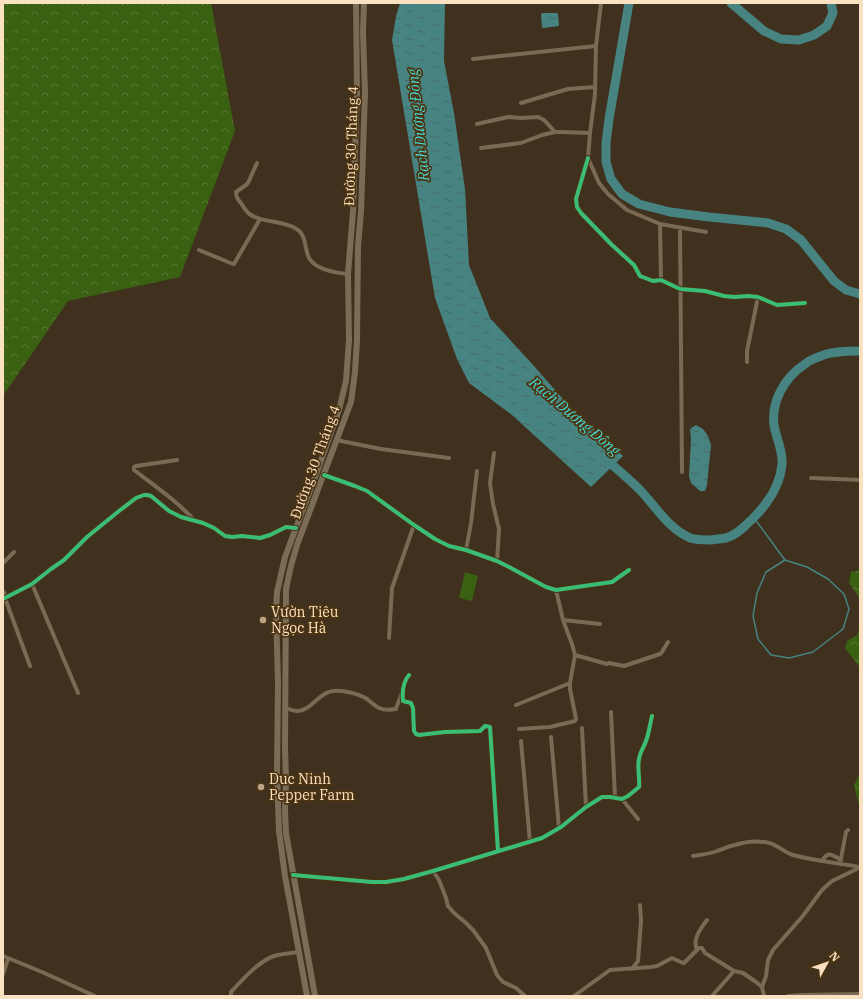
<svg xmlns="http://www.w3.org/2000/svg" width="863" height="999" viewBox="0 0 863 999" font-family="'IBM Plex Serif',serif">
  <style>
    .forest { fill: url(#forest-crowns) }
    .pitch { fill: #3a6111 }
    .water { fill: url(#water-ripples) }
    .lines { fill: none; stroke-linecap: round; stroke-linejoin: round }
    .stream { stroke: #478380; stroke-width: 1.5 }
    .river { stroke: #478380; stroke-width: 9 }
    .street { stroke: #7a6a54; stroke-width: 4 }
    .primary { stroke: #7b6c56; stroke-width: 6 }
    .cycleway-casing { stroke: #4c3411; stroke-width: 6 }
    .cycleway { stroke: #3abd76; stroke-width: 4 }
    .poi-dot { fill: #b9a388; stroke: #4c3411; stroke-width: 1.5 }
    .labels { text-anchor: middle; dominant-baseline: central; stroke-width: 3.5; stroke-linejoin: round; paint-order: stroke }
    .street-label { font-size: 14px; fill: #fae1c1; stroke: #4c3411 }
    .poi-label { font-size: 14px; fill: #fae1c1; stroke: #4c3411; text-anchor: start }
    .water-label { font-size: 15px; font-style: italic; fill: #46d7d6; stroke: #4c3411 }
  </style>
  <defs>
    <pattern id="forest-crowns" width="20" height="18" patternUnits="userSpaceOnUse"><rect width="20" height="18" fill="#3a6111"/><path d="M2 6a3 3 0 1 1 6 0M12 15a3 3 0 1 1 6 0" fill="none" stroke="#577732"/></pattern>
    <pattern id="water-ripples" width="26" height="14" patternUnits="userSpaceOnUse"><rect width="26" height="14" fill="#478380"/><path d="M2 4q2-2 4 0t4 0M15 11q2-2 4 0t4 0" fill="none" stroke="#496a64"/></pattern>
  </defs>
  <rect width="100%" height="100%" fill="#3f311e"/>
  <path class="forest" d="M3,3h208l24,128 -55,146 -112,24 -65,95z
    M860,570v29l-11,-16 2,-11z
    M860,627v39l-2,-1 -13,-17 2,-7 10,-6z
    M860,773v32l-2,-3 -4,-17z"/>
  <path class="pitch" d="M465,572l13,4 -6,25 -13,-3z"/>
  <path class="water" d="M400,3h45l-1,58 10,52 11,76 4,76 21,53 44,48 35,40 54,50 -32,31 -79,-72 -43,-32 -12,-24 -22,-61 -43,-258 4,-24z
    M542,13h15l1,1 1,12 -16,2 -1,-1 -1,-12z
    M696,425l7,4 5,7 3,9 -4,40 -2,6h-5l-9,-8 -2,-7 2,-37 -1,-10z"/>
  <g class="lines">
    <path class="stream" d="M754,518l31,42 22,7 21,12 16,15 5,15 -6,20 -30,23 -24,6 -18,-3 -13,-16 -5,-23 4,-23 9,-21 19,-12"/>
    <path class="river" d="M629,3l-20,116 -3,24v19l5,17 11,15 17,10 31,8 39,5 59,6 18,6 15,11 33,41 12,9 14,4
      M731,3l33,28 17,8 18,1 15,-5 13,-9 6,-13 -2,-10
      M604,458c12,10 25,21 36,32 16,17 28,38 50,48 6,2 15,2 21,2 5,-1 10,-1 15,-2 7,-2 15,-8 20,-13 18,-16 34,-37 36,-61 1,-14 -6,-26 -8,-39 -3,-24 11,-48 31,-61 4,-4 11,-6 16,-8 11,-5 27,-5 39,-5"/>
    <path class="street" d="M601,3l-5,43 -1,48 -5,39 -2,25 11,25 9,11 19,16 33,14 46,8
      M473,59l123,-13
      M521,103l47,-14 27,-2
      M477,124l31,-7 13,1 17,-1 6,3 11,12
      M481,148l40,-5 21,-8 13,-3h6l29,1
      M588,158l-12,41 1,8 4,6 31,32 22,20 6,11 13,5 8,-1 19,9 25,2 19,5 10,1 14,-1 10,1 19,8 28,-2
      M257,163l-9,20 -2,2 -10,7c0,5 2,8 5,11 3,5 5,9 10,12 10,7 32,6 44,13 12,6 9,20 14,30 7,12 28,15 39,16
      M660,224l1,56
      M680,228l2,244
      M199,250l34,14h1l26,-45
      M747,362v-11l11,-54
      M336,440l45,9 68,9
      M494,453l-4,30 3,21 6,25 -2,32
      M177,460l-41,6 -2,1v3c21,16 43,31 61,51
      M324,475l31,11 12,5 47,34 21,14 14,7 17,4 31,11 12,6 37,20 10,3 56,-8 17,-12
      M811,478l49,2
      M466,550l5,-27 6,-52
      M3,563l11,-11
      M32,584l46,109
      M3,591l4,6
      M5,598l25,68
      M3,599l29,-15 19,-15 13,-9 23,-23 32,-26 17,-13 8,-3h3l4,1 18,15 12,6 22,6 11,5 11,8 7,1 10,-1 18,2 10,-3 16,-8 10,1
      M563,620l37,4
      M389,638l3,-50 22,-63
      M575,655l32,9 2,-1 15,3 36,-12 2,-2 6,-10
      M409,675c-6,7 -7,16 -6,26l8,2 2,5 1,23 2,3 3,1 26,-3 35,-1 5,-5 5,1 8,124
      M516,705l54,-22
      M285,708c4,1 8,3 12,3 13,1 23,-20 37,-20 9,-1 26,3 33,8 4,3 8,7 12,9 4,2 11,2 16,1h1c1,-5 4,-9 5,-14
      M611,712l4,85
      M582,728l4,79
      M519,729l31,-2 25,-6 1,-2 -6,-30v-6l5,-28 -3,-11 -9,-24 -7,-30
      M551,737l8,91
      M521,741l9,101
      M622,799l16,20
      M693,856c8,-1 16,-2 24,-5 6,-2 12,-5 18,-6 9,-3 21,-4 30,-3 11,1 18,10 28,13 22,6 45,8 67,12
      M822,861c6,-11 10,-6 19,-1
      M840,864l6,-32 2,-2
      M433,871l6,9 7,18 2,8 6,7 12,10 7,7 13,18 11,27 6,7 13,6 9,8
      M293,875l79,7h14l18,-3 29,-8 109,-33 19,-11 25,-20 16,-10h8l12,2 6,-3 11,-9c1,-9 -2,-19 0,-28 1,-7 5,-12 7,-18 3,-8 4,-17 6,-25
      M697,950c-5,-11 4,-22 10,-30
      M3,956l39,16 53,24
      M632,969l6,-8 3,-40 -1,-16
      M3,974l5,-15
      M762,987l4,-11 2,-16 5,-10 29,-33 20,-27 10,-9 27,-13
      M231,996v-4c11,-12 28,-31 43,-36 8,-2 17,-3 25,-4
      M574,996l36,-26 41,-3 6,-1 15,-8 11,5h1l15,-15h3l3,5 29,18 9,2 13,9 6,5 2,9
      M712,996l22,-25
      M788,996l14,-1 58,-1"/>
    <path class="primary" d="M307,996l-22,-120 -6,-45 -2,-56 1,-92 -2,-71 1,-20 8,-35 32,-85 22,-62 7,-29 3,-41 -1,-66 5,-63 4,-119 -1,-89
      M315,996l-29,-163 -1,-23 1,-31 -1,-30 1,-160 5,-23 6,-21 54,-143 4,-30 2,-32 1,-94 3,-34 4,-120 -2,-60 1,-29"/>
    <g class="cycleway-casing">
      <path id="cycleway" d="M588,158l-12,41 1,8 4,6 31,32 22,20 6,11 13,5 8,-1 19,9 25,2 19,5 10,1 14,-1 10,1 19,8 28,-2
        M324,475l31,11 12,5 47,34 21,14 14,7 17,4 31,11 12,6 37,20 10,3 56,-8 17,-12
        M3,599l29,-15 19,-15 13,-9 23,-23 32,-26 17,-13 8,-3h3l4,1 18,15 12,6 22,6 11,5 11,8 7,1 10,-1 18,2 10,-3 16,-8 10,1
        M409,675c-6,7 -7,16 -6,26l8,2 2,5 1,23 2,3 3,1 26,-3 35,-1 5,-5 5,1 8,124
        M293,875l79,7h14l18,-3 29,-8 109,-33 19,-11 25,-20 16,-10h8l12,2 6,-3 11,-9c1,-9 -2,-19 0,-28 1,-7 5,-12 7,-18 3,-8 4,-17 6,-25"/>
    </g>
    <use href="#cycleway" class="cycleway"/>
  </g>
  <g class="poi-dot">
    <circle cx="263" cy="620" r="4"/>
    <circle cx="261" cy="787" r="4"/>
  </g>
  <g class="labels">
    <g class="street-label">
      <text transform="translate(351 146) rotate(-88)">Đường 30 Tháng 4</text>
      <text transform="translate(315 462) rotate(-70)">Đường 30 Tháng 4</text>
    </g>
    <g class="poi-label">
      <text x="271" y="612">Vườn Tiêu<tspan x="271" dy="16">Ngọc Hà</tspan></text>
      <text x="269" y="779">Duc Ninh<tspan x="269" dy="16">Pepper Farm</tspan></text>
    </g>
    <g class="water-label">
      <text transform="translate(418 125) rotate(-96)">Rạch Dương Đông</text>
      <text transform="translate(575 416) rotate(40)">Rạch Dương Đông</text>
    </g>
  </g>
  <rect width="863" height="999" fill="none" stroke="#fae1c1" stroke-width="8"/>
  <g transform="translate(827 963) rotate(50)" stroke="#4c3411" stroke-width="3" paint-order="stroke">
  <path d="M0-3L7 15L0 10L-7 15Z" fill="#fae1c1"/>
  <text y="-6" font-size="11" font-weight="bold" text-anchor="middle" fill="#fae1c1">N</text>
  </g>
</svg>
